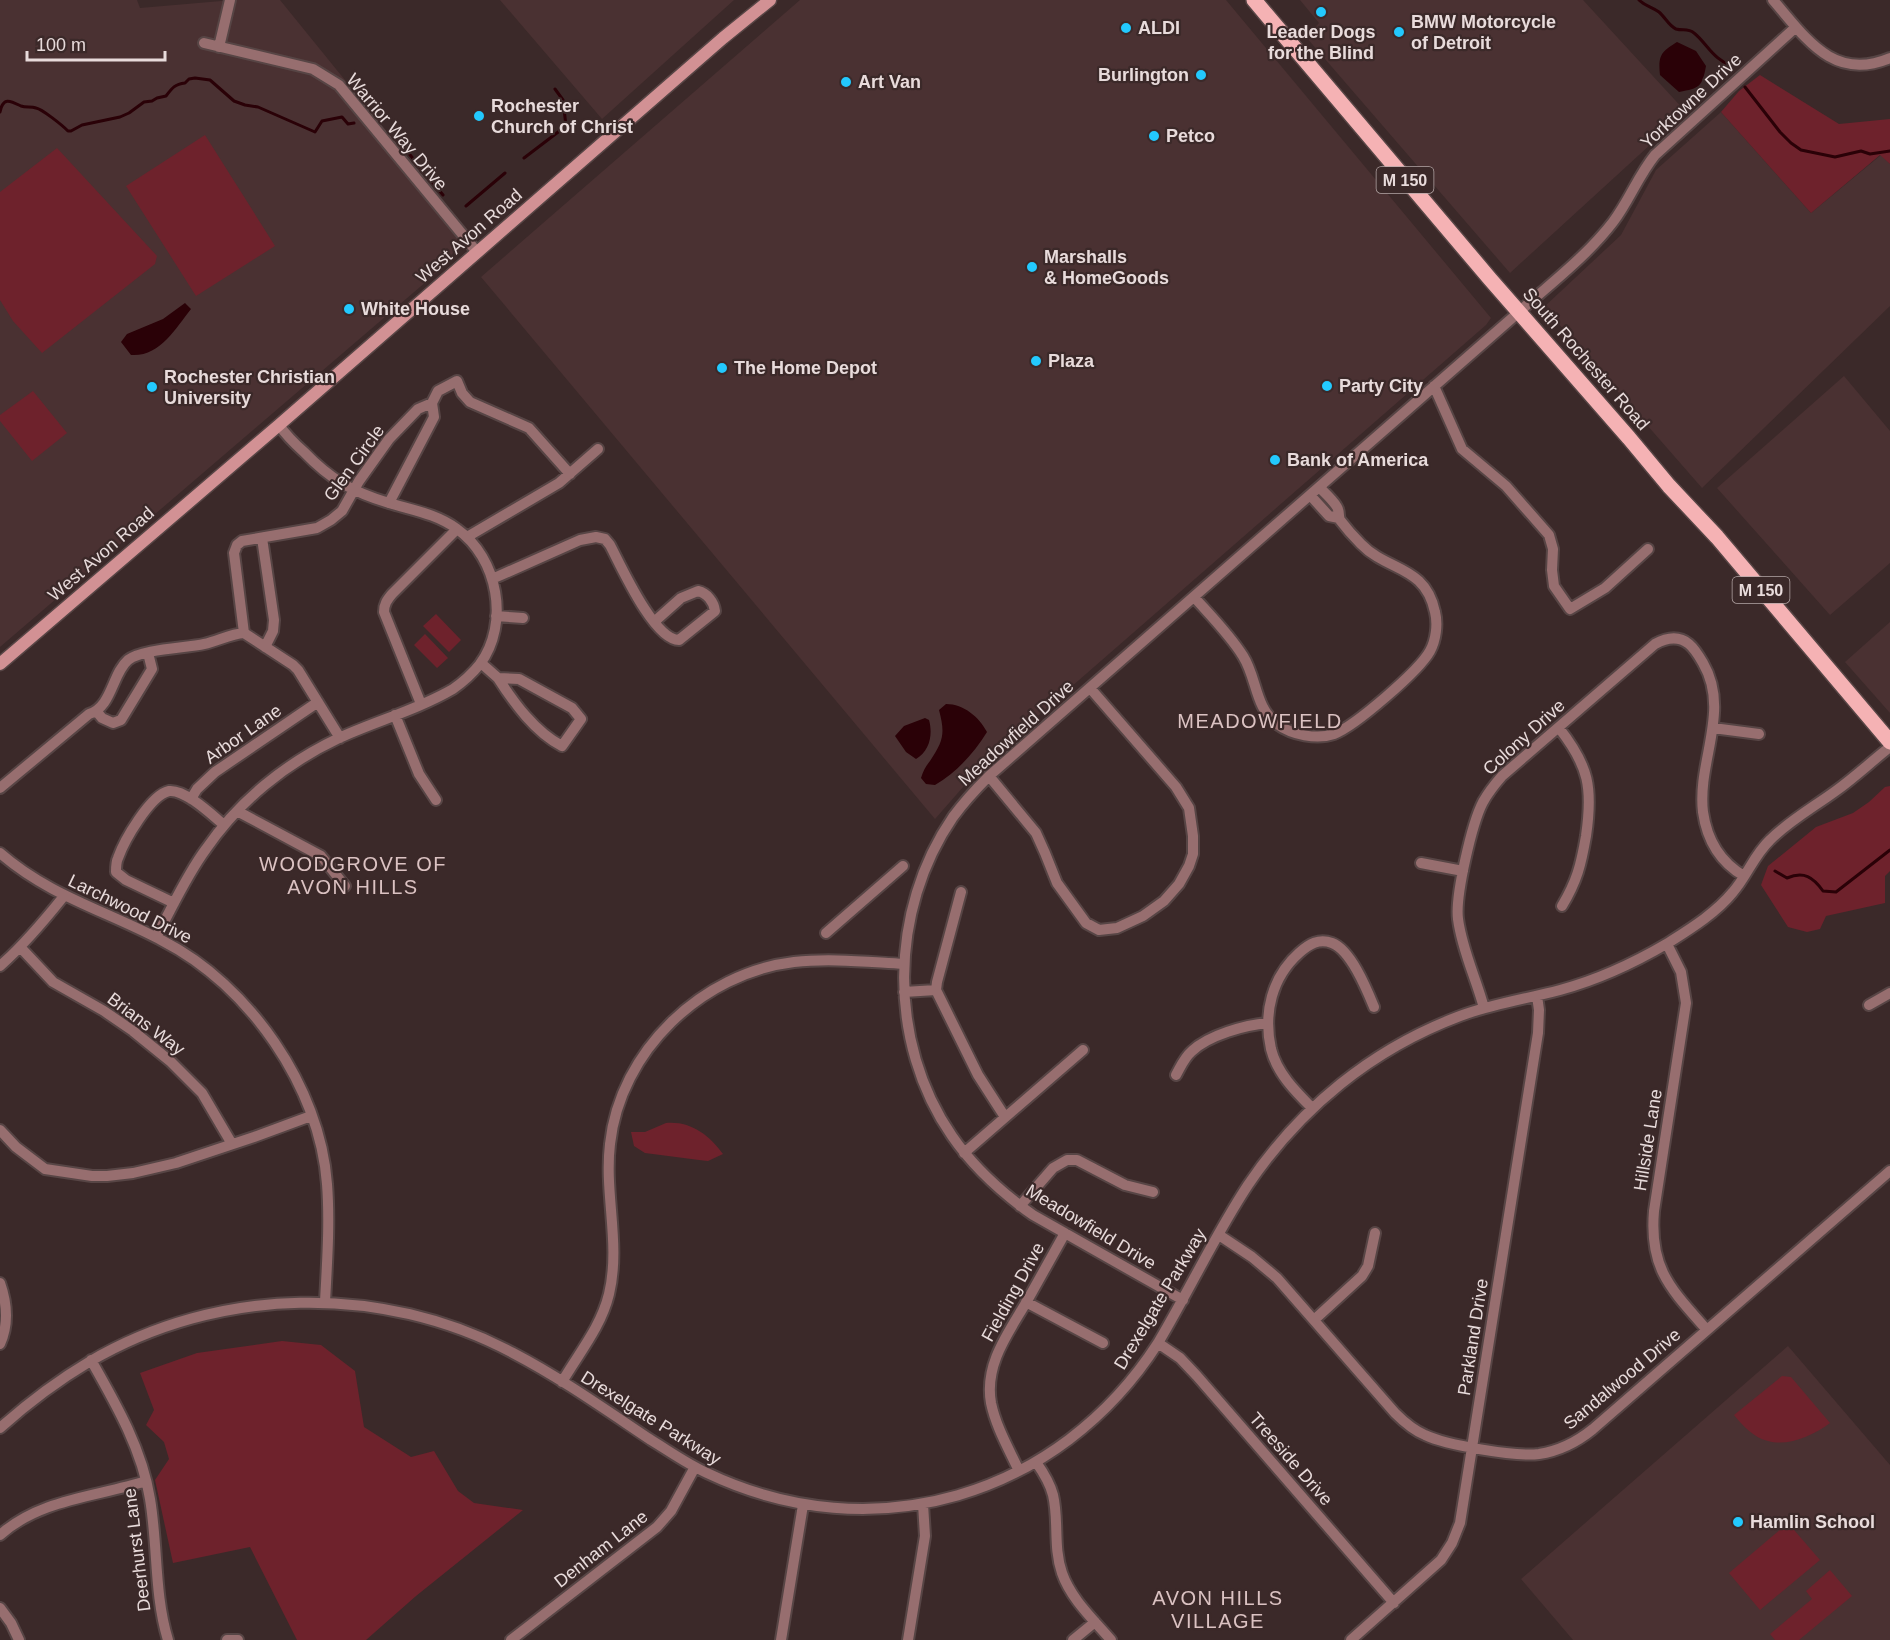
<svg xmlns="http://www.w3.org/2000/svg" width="1890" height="1640" viewBox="0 0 1890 1640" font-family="Arial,sans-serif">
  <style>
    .built { fill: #4a3132 }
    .green { fill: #6e222c }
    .water { fill: #2a0107 }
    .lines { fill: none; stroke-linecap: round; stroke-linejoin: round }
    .stream { stroke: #2a0107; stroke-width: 3 }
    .street-casing { stroke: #574545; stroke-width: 14 }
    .secondary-casing { stroke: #574545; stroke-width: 15 }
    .primary-casing { stroke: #574545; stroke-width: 18 }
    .street { stroke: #976e6f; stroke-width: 10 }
    .secondary { stroke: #d29194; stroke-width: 12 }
    .primary { stroke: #f5b2b4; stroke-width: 15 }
    .poi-dot { fill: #23c9fe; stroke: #3b2929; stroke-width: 2 }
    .labels { text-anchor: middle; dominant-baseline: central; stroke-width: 4.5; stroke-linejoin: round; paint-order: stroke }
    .shield { fill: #3b2929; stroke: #b4a6a6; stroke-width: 1.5 }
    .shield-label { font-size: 16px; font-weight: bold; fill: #e8dbdb }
    .poi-label { font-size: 18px; font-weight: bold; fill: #e8dbdb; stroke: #3b2929; text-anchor: start }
    .street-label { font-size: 18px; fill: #e8dbdb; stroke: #3b2929 }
    .neighbourhood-label { font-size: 20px; letter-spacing: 1.5px; fill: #dbc2c2; stroke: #3b2929 }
  </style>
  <rect width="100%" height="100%" fill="#3b2929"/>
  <path class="built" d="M0,0h137l3,8 93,-8h47l185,228 -17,35 -448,384z
    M500,0h234l-132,119z
    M800,0h426l265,318 -5,7 -501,437 -50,57 -454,-542z
    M1300,0h283l103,112 -176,161 -204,-236 13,-14z
    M1721,112l90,101 70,-58 9,9v142l-188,182 -158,-181 77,-72 35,-65z
    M1844,376l46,55v132l-60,52 -113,-127z
    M1890,622v91l-45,-51z
    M1788,1346l102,119v175h-317l-52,-61z"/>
  <path class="green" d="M1760,75l79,49 51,-5v45l-10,-9 -69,58 -90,-101 18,-21z
    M205,135l70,111 -79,50 -70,-110z
    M57,148l100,108 -2,8 -113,89 -29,-32 -13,-21v-108z
    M33,391l34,42 -35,28 -32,-40v-6z
    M436,614l25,26 -12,12 -26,-26z
    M425,634l23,24 -11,10 -23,-23z
    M1890,786v85l-5,5v27l-59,13 -6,13 -13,3 -19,-5 -27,-42 7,-19 48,-39 37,-14 16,-11 16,-15z
    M666,1123c25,-2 43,12 57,31l-15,7 -9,-1 -54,-7 -11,-7 -3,-14h14z
    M282,1341l39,4 34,26 9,56 47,30 23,-6 24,40 16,12 49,7 -107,86 -50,44h-69l-47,-93 -77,16 -18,-83 14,-21 -5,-17 -18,-17 8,-15 -14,-37 57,-20z
    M1782,1376l9,1 39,46c-16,12 -42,24 -62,18 -14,-3 -25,-15 -34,-26z
    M1788,1523l32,37 -60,50 -31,-37z
    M1830,1570l22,26 -53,44h-24l-5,-6 42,-35 -6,-8z"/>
  <path class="water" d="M1677,42l19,9 10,15c-4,21 -6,22 -27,26l-19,-17c-2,-20 1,-23 17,-33z
    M185,303l6,6c-16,20 -31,48 -60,46l-10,-13 6,-8 36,-15z
    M946,704c18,0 33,13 41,28 -13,21 -30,40 -52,53l-9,-1 -5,-6c2,-7 5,-12 9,-17 14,-21 15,-28 9,-51z
    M925,718l4,2c4,14 1,31 -13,39l-10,-7 -11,-16 9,-10z"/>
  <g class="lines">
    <path class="stream" d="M1639,0c6,6 13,7 20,12 6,5 10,14 17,17 7,2 12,-1 18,4 9,7 15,18 24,25 6,4 9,6 14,12
      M1745,87l35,45 11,11 10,7 34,7 26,-6 9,3 20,-3
      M0,112c3,-16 11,-11 21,-6 5,2 10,0 15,2 6,1 26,17 32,23h3l11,-6 38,-8 9,-4 15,-11 8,-1 5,-3 9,-2c6,-8 9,-12 19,-13l4,-4 6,-1 15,2 24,21 11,4 13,2 57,25 7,-11 20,-4 6,7 6,-1
      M375,113l3,2
      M397,139l46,56
      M524,158l42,-32 -3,-26 -8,-11
      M466,206l39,-33
      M1775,871l12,7c17,-7 26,-1 36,13l13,1 54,-42"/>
    <g class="street-casing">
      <path id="street" d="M1773,0c33,38 60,82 117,58
        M204,43l109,26 26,16 138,167
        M219,47l11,-47
        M1434,386l28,63 44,37 43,49 4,14 -1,21 2,16 16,23 35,-21 43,-39
        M1310,495l19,21 10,2
        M389,503l45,-86 -2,-14
        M467,537l92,-54 39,-34
        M262,538l12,82 -1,11 -8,16
        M492,579l88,-39 16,-3 9,2 5,6c11,21 44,95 69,95l36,-29c-1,-9 -8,-18 -17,-20l-17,7 -27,24
        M1194,597c17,19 36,38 49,59 14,22 12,52 34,68 15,11 40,16 57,10 21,-8 85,-63 96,-83 6,-11 8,-27 5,-39 -10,-47 -47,-40 -74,-68 -7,-7 -15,-16 -21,-24 -2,-4 0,-8 -3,-13 -4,-7 -12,-14 -18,-20
        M496,616l27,2
        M244,633l-10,-80 3,-8 5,-4 75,-13 14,-8 11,-9 17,-30 30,-42 29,-30 14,-6 6,-12 19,-10 5,12 8,9 59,26 41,46
        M244,633l49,32 5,5 42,68
        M481,663l17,15 21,1 53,29 9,11 -19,27c-27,-14 -48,-43 -64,-68
        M421,704l-37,-92c0,-8 3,-12 8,-18l65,-65
        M97,712l5,6 11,5 8,-3 31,-51 -4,-16
        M395,715l24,59 17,26
        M1559,728c30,38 34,60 27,108 -5,29 -9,45 -24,70
        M1713,728l46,6
        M989,776l47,57 9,20 12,30 29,40 13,7 18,-2 26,-12 21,-15 15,-17 10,-18 4,-12v-18l-4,-28 -13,-21 -86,-99
        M0,788l89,-74c23,-7 23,-40 39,-54 14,-11 58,-12 76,-16 14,-3 26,-10 40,-11
        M191,799l6,-10 18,-17 103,-70
        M237,811l84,45 24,30
        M0,853c49,43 107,58 163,88 86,44 157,146 164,243 3,39 0,79 -2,118
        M1421,863l42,8
        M961,892l-24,90 -1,8 42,85 27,42
        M174,903l-48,-23 -10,-8c0,-5 0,-10 2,-14 6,-17 32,-63 51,-67 16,-2 43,24 55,34
        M826,933l77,-67
        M156,937c16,-29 30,-61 50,-88 33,-48 80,-86 133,-111 37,-17 78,-28 114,-49 10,-7 19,-15 27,-25 30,-41 18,-106 -23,-135 -20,-15 -45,-19 -68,-26 -37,-11 -59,-24 -85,-51 -9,-8 -18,-17 -25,-27
        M1667,944l14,28 5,31 -32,208c-5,58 17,78 53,119
        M21,948l32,34 51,29 29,20 37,30 32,32 30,51
        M0,966c24,-21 44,-45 64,-70
        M904,992l32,-2
        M1869,1005l21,-12
        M1484,1008c-8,-30 -22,-58 -26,-89 -3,-23 14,-96 25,-117 5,-9 12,-18 19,-26l153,-132c11,-6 23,-9 34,0 6,5 10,12 14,19 28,48 -6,98 0,149 4,28 17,50 41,64
        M1176,1075c5,-9 8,-17 16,-24 17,-16 53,-26 76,-28
        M1312,1108c-17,-17 -35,-35 -41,-59 -8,-36 1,-72 28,-96 10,-9 20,-15 33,-10 19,7 35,47 42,64
        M0,1130l16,17 29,22 47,7h15l26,-3 43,-10 78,-26 57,-21
        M964,1153l119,-103
        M1020,1206l33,-38 14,-8h10l48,25 28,7
        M1219,1235l33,22 25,21 118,135c9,9 18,17 30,22 21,10 90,22 114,19 20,-3 38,-12 54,-25l297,-258
        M0,1283c7,20 9,41 0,61
        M1183,1300l-150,-85c-31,-22 -59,-47 -81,-79 -65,-94 -63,-226 1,-319 11,-15 23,-28 36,-41l530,-464c32,-29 68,-56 94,-90 16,-21 25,-46 42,-67l141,-128
        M1026,1302l77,41
        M1314,1320l48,-44 6,-10 7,-33
        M1158,1343l22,15 17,18 197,227
        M91,1360c25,44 51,89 59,139 8,47 4,95 18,141
        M562,1382c17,-29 39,-55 47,-88 12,-50 -5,-100 1,-150 10,-93 92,-171 184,-182 37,-4 73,0 110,2
        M0,1428c28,-25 57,-47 89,-66 129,-76 293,-79 424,-9 48,25 93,57 138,87 18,11 36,24 56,33 166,79 352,24 451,-130 31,-52 57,-108 90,-158 52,-77 124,-136 212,-169 32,-12 66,-17 100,-26 37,-10 74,-27 108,-47 22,-14 48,-30 65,-51 14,-16 21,-37 37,-52 20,-20 44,-33 67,-50 18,-13 35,-29 53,-43
        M1036,1462c7,10 14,21 17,33 6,25 0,52 9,78 9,26 31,46 49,67
        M1019,1471c-10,-22 -23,-44 -28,-68 -7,-39 18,-71 36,-102 13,-23 25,-45 38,-68
        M0,1535c40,-36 96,-38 146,-54
        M0,1608l11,15 8,17
        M227,1640h11
        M511,1640l146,-113 14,-16 24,-44
        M781,1640l22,-135
        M908,1640l17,-104 -2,-32
        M1073,1640l22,-18
        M1351,1640l90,-80 11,-17 8,-20 78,-490 1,-23 -2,-14"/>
    </g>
    <g class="secondary-casing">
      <path id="secondary" d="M0,664l279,-239 444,-387 47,-38"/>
    </g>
    <g class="primary-casing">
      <path id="primary" d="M1254,0l236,279 139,159 40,48 48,51 173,205"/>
    </g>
    <use href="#street" class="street"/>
    <use href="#secondary" class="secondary"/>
    <use href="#primary" class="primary"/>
  </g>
  <g class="poi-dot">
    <circle cx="1321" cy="12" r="6"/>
    <circle cx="1126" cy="28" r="6"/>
    <circle cx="1399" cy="32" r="6"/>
    <circle cx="1201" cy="75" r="6"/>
    <circle cx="846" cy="82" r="6"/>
    <circle cx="479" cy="116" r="6"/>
    <circle cx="1154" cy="136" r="6"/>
    <circle cx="1032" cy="267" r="6"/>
    <circle cx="349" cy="309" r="6"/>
    <circle cx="1036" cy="361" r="6"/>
    <circle cx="722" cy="368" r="6"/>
    <circle cx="1327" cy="386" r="6"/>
    <circle cx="152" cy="387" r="6"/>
    <circle cx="1275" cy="460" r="6"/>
    <circle cx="1738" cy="1522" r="6"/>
  </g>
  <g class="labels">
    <g class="shield">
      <rect x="1376.5" y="167" width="57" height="26" rx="4.5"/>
      <rect x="1732.5" y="577" width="57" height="26" rx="4.5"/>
    </g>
    <g class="shield-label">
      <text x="1405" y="180">M 150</text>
      <text x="1761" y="590">M 150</text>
    </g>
    <g class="poi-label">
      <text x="1411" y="22">BMW Motorcycle<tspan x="1411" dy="21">of Detroit</tspan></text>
      <text x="1138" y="28">ALDI</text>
      <text x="1321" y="32" text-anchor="middle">Leader Dogs<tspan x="1321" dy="21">for the Blind</tspan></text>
      <text x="1189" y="75" text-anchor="end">Burlington</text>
      <text x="858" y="82">Art Van</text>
      <text x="491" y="106">Rochester<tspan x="491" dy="21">Church of Christ</tspan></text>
      <text x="1166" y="136">Petco</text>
      <text x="1044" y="257">Marshalls<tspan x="1044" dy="21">&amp; HomeGoods</tspan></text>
      <text x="361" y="309">White House</text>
      <text x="1048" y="361">Plaza</text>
      <text x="734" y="368">The Home Depot</text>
      <text x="164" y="377">Rochester Christian<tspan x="164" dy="21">University</tspan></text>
      <text x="1339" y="386">Party City</text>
      <text x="1287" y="460">Bank of America</text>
      <text x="1750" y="1522">Hamlin School</text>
    </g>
    <g class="street-label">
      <text transform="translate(1691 101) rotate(-43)">Yorktowne Drive</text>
      <text transform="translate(397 132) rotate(50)">Warrior Way Drive</text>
      <text transform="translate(469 236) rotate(-41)">West Avon Road</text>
      <text transform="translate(1586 359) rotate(49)">South Rochester Road</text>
      <text transform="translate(354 463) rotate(-54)">Glen Circle</text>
      <text transform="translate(101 554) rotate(-41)">West Avon Road</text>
      <text transform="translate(1016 733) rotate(-42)">Meadowfield Drive</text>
      <text transform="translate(243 734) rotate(-35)">Arbor Lane</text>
      <text transform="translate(1524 737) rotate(-42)">Colony Drive</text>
      <text transform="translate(130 909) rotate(26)">Larchwood Drive</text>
      <text transform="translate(146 1024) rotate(37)">Brians Way</text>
      <text transform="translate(1648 1140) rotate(-81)">Hillside Lane</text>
      <text transform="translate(1091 1227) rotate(31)">Meadowfield Drive</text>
      <text transform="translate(1013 1292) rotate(-61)">Fielding Drive</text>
      <text transform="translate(1160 1299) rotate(-59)">Drexelgate Parkway</text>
      <text transform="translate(1473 1337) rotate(-81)">Parkland Drive</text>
      <text transform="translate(1622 1379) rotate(-40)">Sandalwood Drive</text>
      <text transform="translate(651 1418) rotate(32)">Drexelgate Parkway</text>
      <text transform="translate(1291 1459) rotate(49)">Treeside Drive</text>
      <text transform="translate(601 1549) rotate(-38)">Denham Lane</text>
      <text transform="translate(137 1550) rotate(-97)">Deerhurst Lane</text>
    </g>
    <g class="neighbourhood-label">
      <text x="1260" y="721">MEADOWFIELD</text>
      <text x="353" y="864">WOODGROVE OF<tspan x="353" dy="23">AVON HILLS</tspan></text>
      <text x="1218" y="1598">AVON HILLS<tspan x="1218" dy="23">VILLAGE</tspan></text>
    </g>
  </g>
  <path d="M27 51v9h138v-9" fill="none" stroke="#e8dbdb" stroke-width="3"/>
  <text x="36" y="51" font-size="18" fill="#e8dbdb" stroke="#3b2929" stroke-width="4.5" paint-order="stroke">100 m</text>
</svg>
